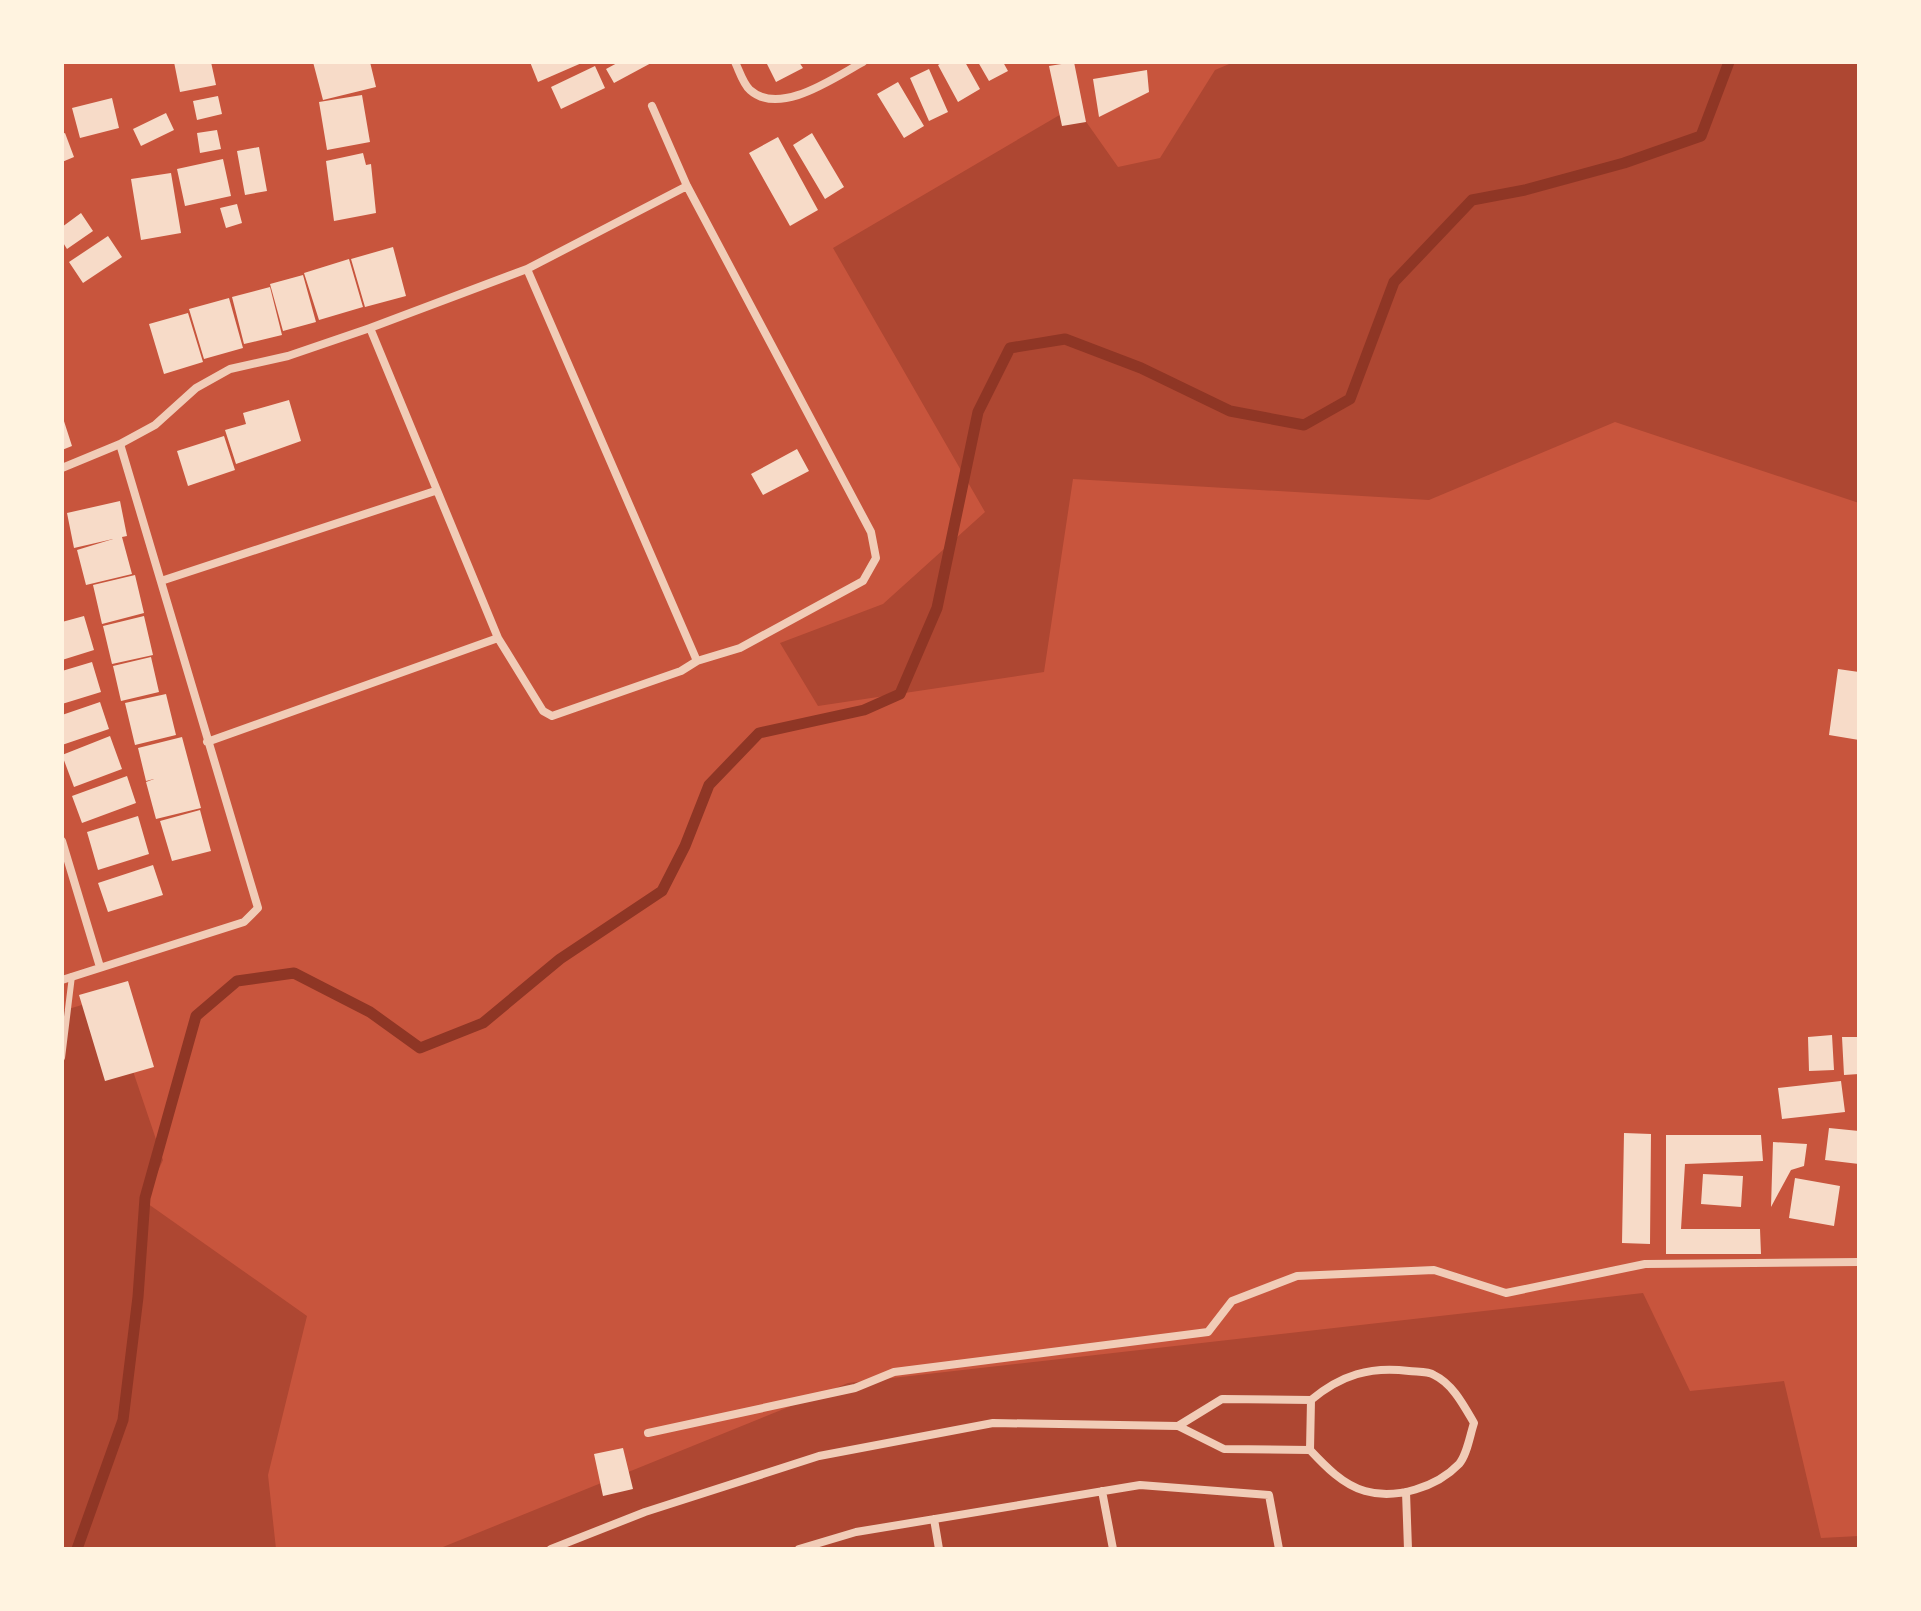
<svg xmlns="http://www.w3.org/2000/svg" width="1921" height="1611" viewBox="0 0 1921 1611" font-family="'IBM Plex Serif',serif">
  <style>
    .green { fill: #ae4732 }
    .lines { fill: none; stroke-linecap: round; stroke-linejoin: round }
    .stream { stroke: #8f3625; stroke-width: 11 }
    .building { fill: #f7dbc8 }
    .service { stroke: #f1ccb7; stroke-width: 6 }
    .minor { stroke: #f1ccb7; stroke-width: 8 }
  </style>
  <rect width="100%" height="100%" fill="#c8553d"/>
  <path class="green" d="M1234,62h625v441l-244,-81 -186,78 -356,-21 -29,193 -226,34 -38,-63 103,-39 102,-92 -152,-264 242,-142 43,61 42,-9 55,-88z
    M108,997l55,163 -19,41 163,115 -39,159 8,74h-214v-538z
    M1643,1293l47,98 94,-10 37,157 38,-2v13h-1421l410,-166z"/>
  <g class="lines">
    <path class="stream" d="M77,1549l46,-129 15,-123 7,-99 51,-182 41,-35 57,-8 76,39 50,36 63,-25 77,-64 102,-68 23,-45 24,-61 50,-52 105,-23 36,-16 37,-86 41,-196 32,-64 55,-9 76,29 89,43 74,14 46,-26 44,-117 78,-82 53,-10 99,-27 77,-27 28,-74"/>
  </g>
  <path class="building" d="M174,62h37l5,23 -36,7z
    M313,62h57l6,25 -53,13z
    M530,62h54l-46,20z
    M619,62h34l-39,21 -8,-14z
    M766,62h33l4,6 -27,14z
    M943,62h22l15,27 -22,13 -20,-37z
    M978,62h25l5,9 -19,10z
    M1074,62l12,60 -24,4 -13,-60z
    M595,66l10,22 -44,21 -10,-22z
    M929,69l19,43 -19,9 -19,-43z
    M1147,70l2,22 -50,25 -6,-38z
    M898,82l26,44 -20,12 -27,-44z
    M362,95l8,47 -43,8 -8,-48z
    M218,96l4,18 -25,6 -4,-19z
    M112,98l7,30 -39,10 -8,-30z
    M166,113l8,17 -33,16 -8,-17z
    M217,130l4,19 -21,4 -3,-20z
    M65,133l9,24 -12,5v-28z
    M812,133l32,54 -19,12 -32,-54z
    M778,137l40,73 -28,16 -41,-73z
    M259,147l8,44 -22,4 -8,-44z
    M363,153l3,12 5,-1 5,49 -42,8 -8,-60z
    M223,159l8,37 -46,10 -8,-37z
    M171,173l10,60 -40,7 -10,-61z
    M237,204l5,19 -16,5 -6,-20z
    M81,213l12,18 -26,18 -5,-8v-14z
    M108,236l14,21 -39,26 -14,-21z
    M393,247l13,49 -41,11 -14,-48z
    M349,259l14,48 -44,13 -15,-47z
    M303,275l13,47 -33,9 -13,-47z
    M270,287l12,48 -38,9 -12,-47z
    M229,298l14,50 -39,11 -15,-50z
    M188,313l15,49 -39,12 -15,-50z
    M289,400l12,41 -65,23 -11,-34 21,-6 -3,-11z
    M62,415l10,31 -10,4z
    M224,436l11,34 -47,16 -11,-35z
    M797,449l12,22 -46,24 -12,-21z
    M120,501l7,35 -5,1 10,37 -46,11 -9,-35 36,-11 -39,9 -7,-35z
    M135,575l9,38 -42,11 -9,-39z
    M84,616l10,34 -32,10v-38z
    M144,616l9,39 -41,9 -9,-38z
    M151,657l8,35 -38,9 -8,-35z
    M92,662l9,30 -39,12v-33z
    M1838,669l21,3v68l-30,-5z
    M166,694l10,41 -41,10 -10,-42z
    M100,702l9,27 -47,16v-30z
    M110,736l12,33 -48,18 -12,-32z
    M182,737l19,71 -45,11 -10,-37 8,-3 -8,2 -8,-33z
    M127,776l9,27 -54,20 -10,-27z
    M200,810l11,41 -39,10 -12,-40z
    M138,816l11,38 -51,16 -11,-38z
    M153,865l10,30 -55,17 -10,-29z
    M128,981l26,86 -49,14 -26,-86z
    M1832,1035l2,35 -25,1 -1,-34z
    M1842,1037h17v37l-15,1z
    M1841,1081l4,31 -63,7 -4,-31z
    M1829,1128l30,3v33l-34,-4z
    M1624,1133l27,1 -1,110 -28,-1z
    M1666,1135h95l2,26 -78,3 -4,65h79l1,25h-95z
    M1773,1142l34,2 -3,22 -13,4 -20,37z
    M1703,1174l40,2 -2,31 -40,-3z
    M1795,1178l45,8 -6,40 -45,-8z
    M623,1448l10,41 -30,7 -9,-42z"/>
  <g class="lines">
    <path class="service" d="M62,1058l10,-82"/>
    <path class="minor" d="M735,62c4,8 8,22 15,28 30,27 85,-13 113,-28
      M652,106l35,80 184,346 5,26 -13,23 -123,67 -43,13
      M527,269l170,392 -16,10 -129,45 -9,-5 -45,-73 -128,-310z
      M527,269l160,-83
      M120,444l35,-19 41,-37 34,-19 58,-13 82,-28
      M62,468l58,-24 138,464 -14,14 -182,58
      M161,581l274,-90
      M207,742l291,-104
      M62,841l38,126
      M1178,1426l44,-27 89,1c30,-25 59,-34 98,-29 8,1 19,0 25,4 19,9 30,31 40,48 -4,12 -7,32 -15,41 -22,23 -63,36 -94,27 -22,-6 -40,-25 -55,-41l1,-50
      M648,1433l207,-45 39,-16 314,-40 24,-31 65,-25 137,-6 72,23 139,-29 214,-2
      M1102,1491l11,58
      M1406,1492l2,57
      M934,1519l5,30
      M551,1549l94,-37 174,-56 174,-33 185,3 46,23 86,1
      M799,1549l57,-17 284,-47 129,10 10,54"/>
  </g>
  <rect width="1921" height="1611" fill="none" stroke="#fff3e0" stroke-width="128"/>
</svg>
